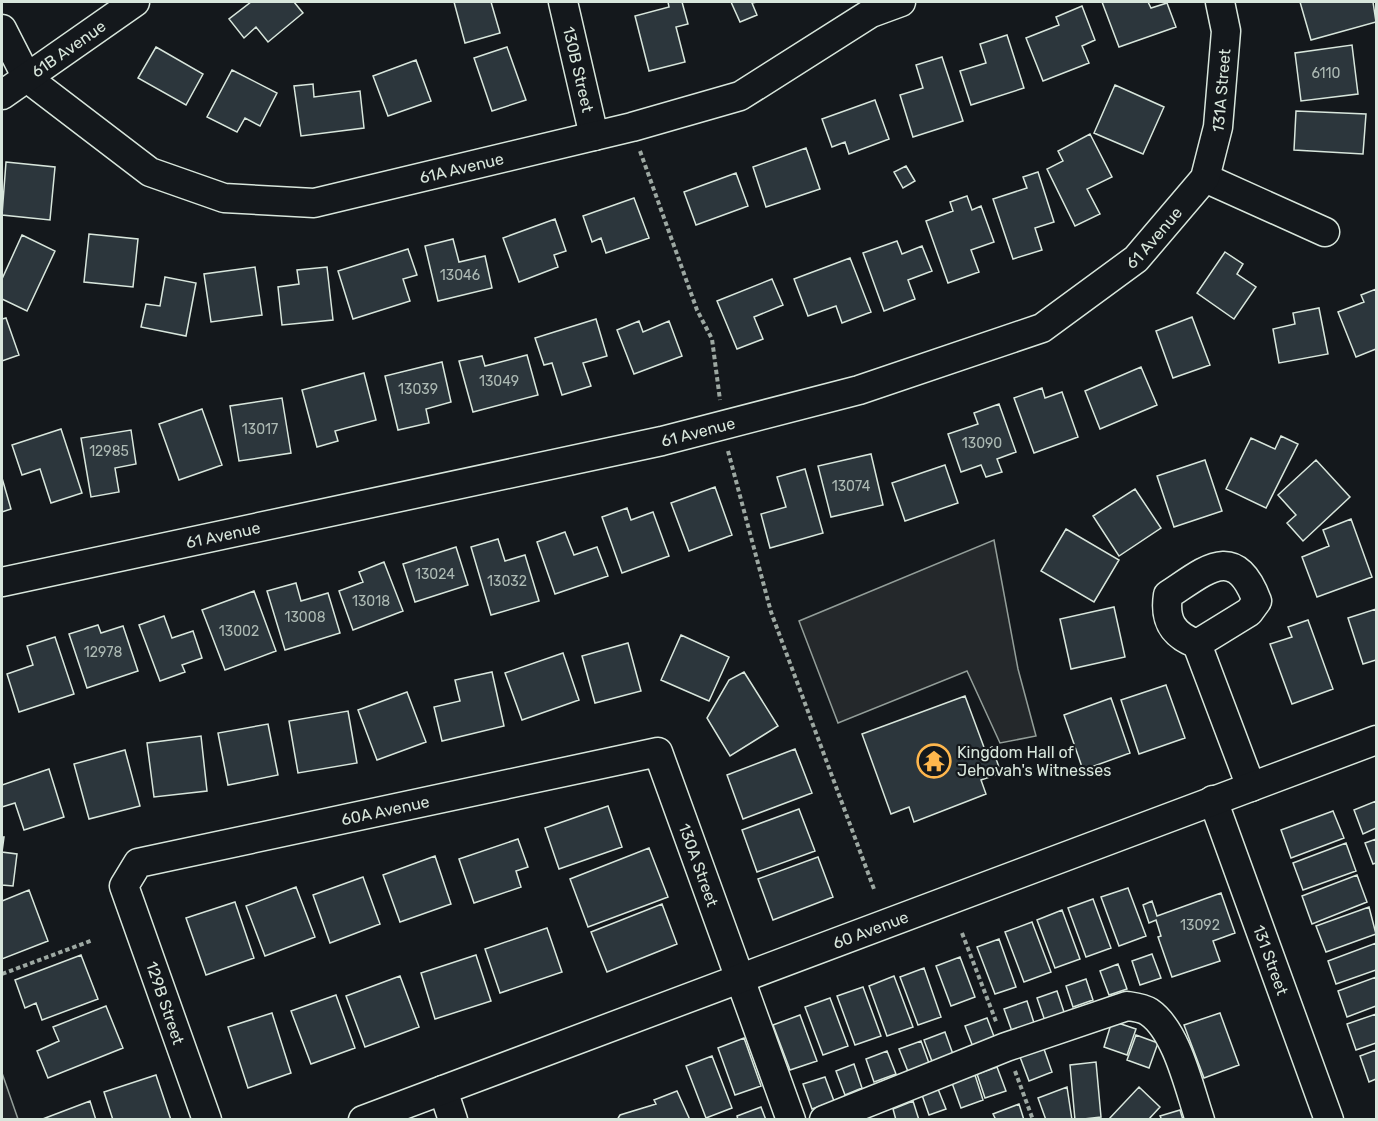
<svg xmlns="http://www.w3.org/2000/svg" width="1378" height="1121" viewBox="0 0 1378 1121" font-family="Rubik,sans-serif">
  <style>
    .green { fill: #202428; stroke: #939e99; stroke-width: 1.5 }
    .parking { fill: #24282b; stroke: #939e99; stroke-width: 1.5 }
    .building { fill: #2c363c; stroke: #d8e6dc; stroke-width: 1.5 }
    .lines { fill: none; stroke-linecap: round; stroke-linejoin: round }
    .minor-casing { stroke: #d8e6dc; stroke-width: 31 }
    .path { stroke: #9da8a2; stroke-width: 4; stroke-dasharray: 4.5 3; stroke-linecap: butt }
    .minor { stroke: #14181c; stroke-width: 28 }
    .labels { text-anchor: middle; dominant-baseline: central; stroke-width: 4.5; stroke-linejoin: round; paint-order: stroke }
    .number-label { font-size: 14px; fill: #adbab4 }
    .street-label { font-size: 16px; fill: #d8e6dc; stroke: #14181c }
    .poi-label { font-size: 16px; fill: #d8e6dc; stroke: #14181c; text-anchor: start }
  </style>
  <rect width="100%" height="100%" fill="#14181c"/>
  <path class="green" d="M2,1073l16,46h-16z"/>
  <path class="parking" d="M994,540l24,129 18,67 -36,7 -33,-72 -129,52 -39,-102z"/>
  <path class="building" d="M251,2h43l9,11 -35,29 -12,-15 -12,11 -15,-19z
    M454,2h37l9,31 -35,10z
    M668,2h14l6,22 -12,3 9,35 -36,9 -14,-55 34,-9z
    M731,2h26l-5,1 5,12 -17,7z
    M1102,2h46l3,6 16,-5 9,24 -57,20z
    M1300,2h73l3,20 -65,18z
    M1082,6l13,34 -13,6 7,17 -46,18 -17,-43 33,-13 -3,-8z
    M1007,35l17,53 -53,17 -11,-34 26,-8 -6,-19z
    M1352,45l6,49 -57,7 -6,-48z
    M156,47l47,27 -17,31 -48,-27z
    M507,47l19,53 -34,11 -18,-53z
    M942,57l21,64 -50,16 -13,-42 23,-7 -7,-23z
    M416,60l15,41 -43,15 -15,-40z
    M232,70l45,23 -17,33 -15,-8 -8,14 -30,-15z
    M313,84l1,13 46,-6 4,37 -63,8 -7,-50z
    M1115,85l49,22 -21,47 -49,-21z
    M875,100l14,39 -40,15 -4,-12 -13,5 -10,-28z
    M1296,111l70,3 -3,40 -69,-4z
    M1090,134l22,43 -25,12 13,25 -25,12 -28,-57 16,-8 -5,-10z
    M806,148l14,41 -54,18 -13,-40z
    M6,162l49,5 -5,53 -48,-5z
    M906,166l9,15 -12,7 -9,-16z
    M1038,172l16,50 -19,6 7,22 -29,9 -20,-60 34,-11 -4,-11z
    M736,173l12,33 -52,19 -12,-33z
    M967,196l5,14 9,-4 13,36 -23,8 8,22 -31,11 -22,-62 27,-10 -3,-9z
    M634,198l15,40 -43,15 -5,-15 -9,4 -9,-26z
    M555,219l11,32 -12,4 4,12 -39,15 -16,-44z
    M89,234l49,5 -5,48 -49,-5z
    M22,235l33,16 -28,60 -25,-12v-20z
    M453,239l6,23 26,-6 7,32 -54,13 -13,-55z
    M897,241l5,13 20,-8 10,25 -24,9 7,19 -31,12 -21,-58z
    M408,249l9,26 -14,4 7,22 -57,18 -15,-48z
    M1225,252l18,12 -6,10 19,13 -22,32 -37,-26z
    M850,258l21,54 -29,11 -6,-17 -28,10 -14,-37z
    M255,267l7,48 -51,7 -7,-48z
    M327,267l6,53 -51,5 -4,-38 21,-3 -2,-14z
    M165,277l31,6 -10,53 -45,-9 5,-23 14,2z
    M772,279l11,26 -29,12 9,22 -26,10 -20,-48z
    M1376,289v60l-20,8 -18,-45 26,-10 -3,-7z
    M1319,308l9,46 -49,9 -6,-34 22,-5 -2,-11z
    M1192,317l18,48 -37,13 -17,-47z
    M6,318l13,37 -17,6v-42z
    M596,319l11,37 -24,7 8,23 -29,9 -10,-32 -8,2 -9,-27z
    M639,321l4,11 26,-11 13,35 -48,18 -17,-44z
    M527,355l11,40 -65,17 -14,-51 23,-5 3,10z
    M442,362l9,40 -25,7 3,14 -31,7 -13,-54z
    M1141,367l16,38 -57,24 -15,-38z
    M364,373l12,47 -41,11 3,10 -21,6 -15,-57z
    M1042,388l3,10 17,-6 16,45 -44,16 -20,-55z
    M282,398l9,55 -52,8 -9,-55z
    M999,404l17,48 -19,7 5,13 -16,5 -5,-12 -20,7 -13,-38 30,-10 -4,-11z
    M202,409l20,56 -43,15 -20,-56z
    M61,429l21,64 -31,10 -11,-34 -18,6 -10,-30z
    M131,430l5,34 -21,4 4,24 -28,5 -10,-59z
    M1281,436l17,8 -32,64 -40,-19 25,-51 24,11z
    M871,454l12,51 -52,12 -13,-51z
    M1205,460l17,51 -48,16 -17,-51z
    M1316,460l34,37 -47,44 -16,-18 9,-8 -18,-20z
    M945,465l13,38 -53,18 -13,-38z
    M805,469l18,64 -53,15 -9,-34 25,-7 -9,-30z
    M2,478l9,31 -9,3z
    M715,487l17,48 -43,16 -18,-48z
    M1135,489l26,39 -42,28 -26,-40z
    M627,508l4,12 22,-8 16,44 -47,17 -20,-56z
    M1351,519l21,58 -55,20 -15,-40 27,-11 -6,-16z
    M1066,529l53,31 -25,42 -53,-31z
    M565,532l9,23 23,-8 11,29 -53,18 -18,-52z
    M498,539l7,22 20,-6 14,46 -48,14 -20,-68z
    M456,547l12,38 -53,17 -12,-38z
    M384,562l19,49 -50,19 -14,-39 24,-9 -4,-10z
    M296,583l5,18 27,-8 12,40 -55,17 -18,-59z
    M254,591l22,60 -51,19 -23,-60z
    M1114,607l11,50 -54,12 -11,-50z
    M1376,609v51l-13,4 -15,-46z
    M164,616l8,22 21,-7 9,27 -20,7 3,7 -25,9 -21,-56z
    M1308,620l25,69 -41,15 -22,-60 22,-7 -4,-10z
    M98,625l3,8 22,-7 15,45 -51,17 -18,-54z
    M681,635l48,22 -20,44 -48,-21z
    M55,637l19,57 -55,18 -12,-38 26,-9 -6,-19z
    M628,643l13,48 -46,12 -13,-47z
    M563,653l16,47 -57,20 -17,-47z
    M492,672l12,54 -62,15 -8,-34 26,-6 -5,-21z
    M744,672l34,54 -48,30 -23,-38 22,-38z
    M1166,685l19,53 -46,16 -18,-54z
    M407,692l19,50 -49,18 -19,-50z
    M965,696l20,54 7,-3 9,26 -20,7 5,14 -72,28 -5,-15 -18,7 -29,-80z
    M1111,698l19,55 -47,17 -19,-55z
    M348,711l9,52 -59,10 -9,-52z
    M268,724l10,51 -50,10 -10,-52z
    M201,736l6,55 -53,6 -7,-54z
    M795,749l17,44 -69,26 -16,-44z
    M125,750l15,56 -51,13 -15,-55z
    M49,769l15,48 -40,13 -9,-27 -13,4v-22z
    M1376,801v27l-13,6 -9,-24z
    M608,806l14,41 -63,22 -14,-41z
    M799,809l16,42 -58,21 -15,-42z
    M1333,811l11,27 -53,20 -10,-28z
    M2,837h2l-2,15 15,2 -4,32 -11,-1z
    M518,839l10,28 -12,4 5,16 -47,16 -15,-44z
    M1376,839v24l-3,1 -8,-21z
    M1346,843l10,28 -53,19 -10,-27z
    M649,848l19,49 -80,30 -18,-48z
    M435,856l16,48 -51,18 -17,-47z
    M818,857l15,40 -60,23 -15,-41z
    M1357,875l10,27 -55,22 -10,-28z
    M363,877l17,47 -50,19 -17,-48z
    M296,887l19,50 -50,19 -19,-50z
    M1128,888l18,48 -27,10 -18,-49z
    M29,890l19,51 -46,18v-58z
    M1221,893l14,40 -22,8 7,20 -48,16 -14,-40 3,-1 -5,-16 -7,3 -6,-18 9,-4 5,15z
    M1093,899l18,49 -25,9 -18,-49z
    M235,902l19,56 -48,17 -20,-57z
    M662,904l15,40 -70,28 -16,-40z
    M1369,907l7,27 -50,18 -10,-26z
    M1062,910l18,49 -25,9 -18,-48z
    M1032,922l19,50 -27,10 -19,-50z
    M547,928l15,44 -62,21 -15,-44z
    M999,939l17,48 -21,7 -18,-47z
    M1376,943v27l-40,14 -8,-23z
    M1152,954l9,24 -21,7 -8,-24z
    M81,955l17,44 -56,21 -6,-17 -11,5 -10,-28z
    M476,955l15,46 -56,18 -14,-46z
    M960,957l15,40 -24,9 -15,-40z
    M1118,964l9,25 -18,6 -9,-24z
    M924,968l17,49 -23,8 -18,-48z
    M400,976l19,51 -54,20 -19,-51z
    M894,976l19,51 -26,9 -18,-50z
    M1376,977v29l-29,11 -9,-26z
    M1086,979l7,21 -20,7 -7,-21z
    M863,987l18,49 -26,9 -18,-49z
    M1057,991l8,24 -20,6 -8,-23z
    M336,995l19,53 -44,16 -20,-53z
    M830,998l18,48 -25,9 -18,-48z
    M1027,1001l8,25 -22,8 -9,-25z
    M106,1006l17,42 -75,30 -11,-27 22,-10 -6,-14z
    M272,1013l19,60 -43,15 -20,-61z
    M1220,1013l19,52 -35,13 -20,-53z
    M1376,1014v29l-20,7 -9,-26z
    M800,1015l17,46 -27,9 -17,-45z
    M987,1018l8,21 -22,8 -8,-21z
    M1112,1021l24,8 -9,26 -23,-8z
    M945,1032l9,25 -21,7 -9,-24z
    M1136,1035l22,8 -9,25 -22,-8z
    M744,1038l17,48 -26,9 -17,-47z
    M921,1041l9,25 -21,8 -10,-25z
    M1044,1049l8,23 -23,9 -9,-24z
    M1376,1050v29l-7,3 -9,-26z
    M887,1051l9,23 -22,8 -8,-23z
    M712,1056l20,52 -26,10 -20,-52z
    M1096,1062l5,55 -26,3 -5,-55z
    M854,1064l8,24 -17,7 -9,-24z
    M997,1067l9,24 -21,7 -8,-24z
    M156,1075l15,45h-58l-9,-28z
    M975,1075l8,25 -22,8 -9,-25z
    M825,1077l9,24 -22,8 -9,-25z
    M1067,1087l5,33h-26l-8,-22z
    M1139,1087l21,20 -12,13h-40z
    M938,1089l8,20 -17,6 -7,-20z
    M677,1091l13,29h-73l3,-5 36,-11 -2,-4z
    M90,1101l6,19h-56z
    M913,1101l6,19h-23l-3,-11z
    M1019,1104l5,16h-28l-3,-6z
    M761,1107l5,13h-28l-1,-4z
    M1180,1110l3,10h-21l-2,-4z"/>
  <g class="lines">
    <g class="minor-casing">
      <g id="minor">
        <path id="s1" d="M563,2l31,134"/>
        <path id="s2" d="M2,29l25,49 123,94 74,26 90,5 318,-76 108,-31 131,-83 30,-11"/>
        <path id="s3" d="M2,95l133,-93"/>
        <path d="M1205,178l120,54"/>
        <path id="s4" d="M2,582l660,-141 197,-51 183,-62 94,-69 69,-81 13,-51 8,-96 -6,-29"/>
        <path d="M1197,644l52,-32 8,-11c-22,-60 -52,-30 -89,-6 -4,26 5,40 29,49l54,143"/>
        <path id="s5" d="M1213,800l116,320"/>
        <path d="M443,1090l10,30"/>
        <path id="s6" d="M207,1120l-83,-234 14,-23 520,-111 133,368"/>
        <path id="s7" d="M363,1120l1013,-380"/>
        <path d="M824,1120l182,-73 121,-41c7,1 16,2 22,6 28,19 40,76 51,108"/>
      </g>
    </g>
    <path class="path" d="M640,151l57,159 15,29 8,61
      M728,451l43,161 103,277
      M962,933l35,91
      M2,974l91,-34
      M1015,1071l18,49"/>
    <use href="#minor" class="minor"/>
  </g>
  <defs>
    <g id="temple-ring" transform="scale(1.725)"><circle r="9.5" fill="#14181c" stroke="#ffb74d" stroke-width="1.5"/><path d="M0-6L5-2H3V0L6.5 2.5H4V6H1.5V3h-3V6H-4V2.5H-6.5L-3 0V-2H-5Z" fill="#ffb74d"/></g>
  </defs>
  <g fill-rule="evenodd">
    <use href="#temple-ring" x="934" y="761"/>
  </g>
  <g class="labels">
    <g class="number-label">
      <text x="1326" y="73">6110</text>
      <text x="460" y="275">13046</text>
      <text x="499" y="381">13049</text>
      <text x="418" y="389">13039</text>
      <text x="260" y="429">13017</text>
      <text x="982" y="443">13090</text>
      <text x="109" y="451">12985</text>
      <text x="851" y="486">13074</text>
      <text x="435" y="574">13024</text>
      <text x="507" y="581">13032</text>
      <text x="371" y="601">13018</text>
      <text x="305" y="617">13008</text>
      <text x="239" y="631">13002</text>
      <text x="103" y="652">12978</text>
      <text x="1200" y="925">13092</text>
    </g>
    <g class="street-label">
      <text stroke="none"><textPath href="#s3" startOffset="81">61B Avenue</textPath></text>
      <text stroke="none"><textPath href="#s1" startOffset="69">130B Street</textPath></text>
      <text stroke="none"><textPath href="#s4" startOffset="1384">131A Street</textPath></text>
      <text stroke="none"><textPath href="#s2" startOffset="530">61A Avenue</textPath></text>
      <text stroke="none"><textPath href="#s4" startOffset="1216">61 Avenue</textPath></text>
      <text stroke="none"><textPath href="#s4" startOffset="712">61 Avenue</textPath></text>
      <text stroke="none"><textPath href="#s4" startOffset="226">61 Avenue</textPath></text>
      <text stroke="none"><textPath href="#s6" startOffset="528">60A Avenue</textPath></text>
      <text stroke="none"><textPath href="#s6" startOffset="927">130A Street</textPath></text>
      <text stroke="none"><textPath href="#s7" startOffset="542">60 Avenue</textPath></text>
      <text stroke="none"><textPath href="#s5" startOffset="170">131 Street</textPath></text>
      <text transform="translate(165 1003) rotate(71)">129B Street</text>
    </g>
    <g class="poi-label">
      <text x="957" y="752">Kingdom Hall of<tspan x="957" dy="18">Jehovah's Witnesses</tspan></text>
    </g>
  </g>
  <rect width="1378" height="1121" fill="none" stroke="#d8e6dc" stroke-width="6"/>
</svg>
